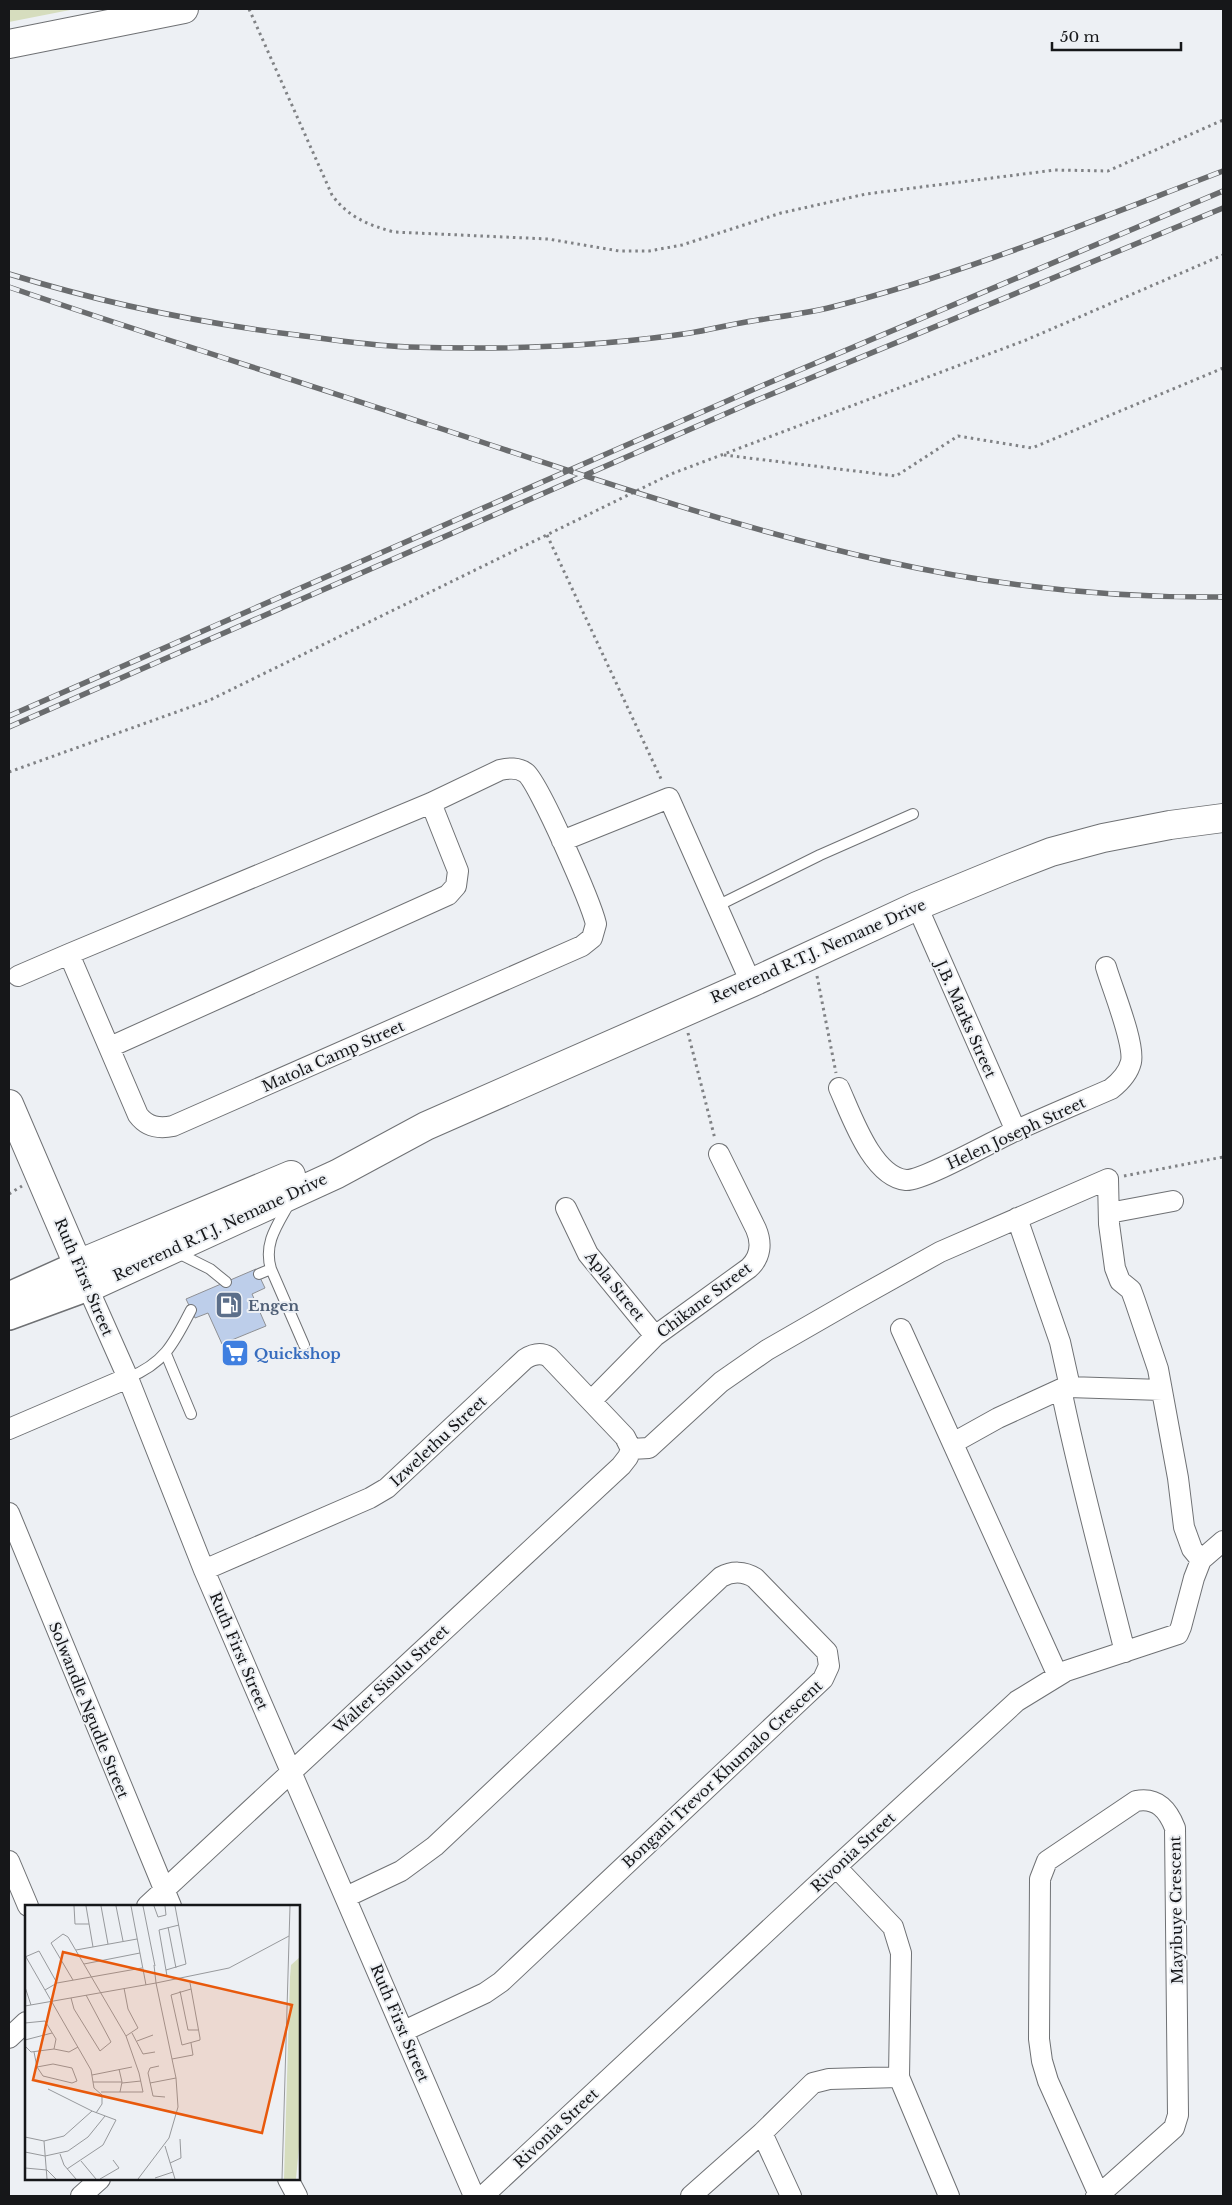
<svg xmlns="http://www.w3.org/2000/svg" width="1232" height="2205" viewBox="0 0 1232 2205" font-family="'Libre Baskerville',serif">
  <style>
    .green { fill: #d6ddbe }
    .building { fill: #bdceea; stroke: #8e9094 }
    .lines { fill: none; stroke-linecap: round; stroke-linejoin: round }
    .service-casing { stroke: #6f7174; stroke-width: 12 }
    .minor-casing { stroke: #6f7174; stroke-width: 22 }
    .tertiary-casing { stroke: #6f7174; stroke-width: 28 }
    .secondary-casing { stroke: #6f7174; stroke-width: 30 }
    .primary-casing { stroke: #6f7174; stroke-width: 30 }
    .path { stroke: #808285; stroke-width: 3; stroke-dasharray: 2.5 4; stroke-linecap: butt }
    .service { stroke: #fff; stroke-width: 10 }
    .minor { stroke: #fff; stroke-width: 20 }
    .tertiary { stroke: #fff; stroke-width: 25 }
    .secondary { stroke: #fff; stroke-width: 28 }
    .primary { stroke: #fff; stroke-width: 28 }
    .rail-casing { stroke: #6a6c6e; stroke-width: 5.5 }
    .rail { stroke: #edf0f4; stroke-width: 4; stroke-dasharray: 11; stroke-linecap: butt }
    .labels { text-anchor: middle; dominant-baseline: central; stroke-width: 4; stroke-linejoin: round; paint-order: stroke }
    .street-label { font-size: 15px; fill: #161719; stroke: #edf0f4 }
    .service-label { font-size: 15px; font-weight: bold; fill: #4e5e75; stroke: #edf0f4; text-anchor: start }
    .shop-label { font-size: 15px; font-weight: bold; fill: #366cbe; stroke: #edf0f4; text-anchor: start }
    .inset-road { fill: none; stroke: #97999c; stroke-width: 1 }
    .view { fill: #e8590c; fill-opacity: 0.15; stroke: #e8590c; stroke-width: 2.5 }
    .inset-edge { fill: none; stroke: #161719; stroke-width: 2.5 }
  </style>
  <rect width="100%" height="100%" fill="#edf0f4"/>
  <path class="green" d="M9,9h66l-66,13z"/>
  <path class="building" d="M256,1269l9,19 -13,6 14,32 -44,18 -14,-31 -13,5 -9,-19z"/>
  <g class="lines">
    <g class="service-casing">
      <path id="service" d="M717,906l103,-51 93,-41
        M176,1252l34,17 16,13
        M271,1269l33,76
        M259,1274l12,-5c-8,-26 7,-45 19,-67
        M166,1354l25,60
        M128,1378c37,-15 46,-35 63,-68"/>
    </g>
    <g class="minor-casing">
      <path id="minor" d="M562,841l107,-43 82,185
        M917,906l99,225
        M18,976l51,-22 362,-151 69,-33c9,-2 18,-3 26,3 13,10 65,130 70,151l-4,14 -10,8 -409,180c-14,3 -26,1 -35,-11l-69,-161
        M110,1047l338,-152 8,-9 2,-15 -27,-68
        M839,1088c12,26 33,89 67,92 17,1 91,-41 111,-50 31,-14 62,-27 94,-41 9,-7 17,-15 20,-27 4,-19 -19,-74 -25,-95
        M566,1208l22,46 67,82
        M1109,1213l64,-12
        M1017,1218l43,124 10,45
        M88,1288l40,90 76,192 270,626
        M901,1329l157,347
        M1061,1389c18,88 42,175 64,263
        M592,1400l63,-64 94,-68c12,-11 13,-25 7,-39l-37,-75
        M9,1429l119,-51
        M953,1443l45,-25 63,-29 7,-2 94,3
        M631,1449l18,-1 72,-66 46,-32 87,-50 86,-48 168,-73 1,45 6,44 5,13 11,9 4,11 23,68 20,109 6,49 8,22 9,11
        M9,1513l162,393
        M204,1570l166,-72 17,-10 138,-129c8,-5 16,-7 24,-2l76,80 6,12
        M9,1861l19,45
        M836,1867l57,60 8,26 -2,124 50,119
        M346,1897l55,-26 34,-25 286,-269c11,-6 23,-6 34,1l72,74 2,14 -6,13 -322,303 -16,11 -81,38
        M147,1906l474,-440 7,-9 3,-8
        M9,2038l17,-16
        M762,2133l29,63
        M288,2179l9,17
        M81,2196l19,-17
        M483,2196l353,-329 181,-166 49,-30 112,-37 3,-7 13,-49 7,-18 22,-19
        M691,2196l71,-63 51,-50 16,-4 70,-2
        M1096,2196l3,-1 75,-67 4,-13 -3,-287c-7,-18 -18,-31 -39,-27l-89,60 -7,18 -1,160 3,22 6,20 51,114"/>
    </g>
    <g class="tertiary-casing">
      <path id="tertiary" d="M9,1295l69,-31
        M9,1317l79,-29"/>
    </g>
    <g class="secondary-casing">
      <path id="secondary" d="M9,44l175,-35"/>
    </g>
    <g class="primary-casing">
      <path id="primary" d="M9,1104l79,184 249,-114 89,-48 325,-143 166,-77 90,-37 44,-17 52,-14 67,-13 53,-7
        M78,1264l213,-89"/>
    </g>
    <path class="path" d="M249,9l83,186c16,22 36,30 62,37l154,7 71,12h30l33,-6 99,-32 85,-19 189,-24 53,1 115,-51
      M724,455l172,21 62,-40 74,12 191,-80
      M547,535l115,246
      M9,772l201,-72 461,-226 355,-134 197,-85
      M817,976l19,97
      M688,1033l27,106
      M1124,1176l99,-19
      M9,1194l13,-8"/>
    <use href="#service" class="service"/>
    <use href="#minor" class="minor"/>
    <use href="#tertiary" class="tertiary"/>
    <use href="#secondary" class="secondary"/>
    <use href="#primary" class="primary"/>
    <g class="rail-casing">
      <path id="rail" d="M9,274c94,29 190,49 288,61 37,5 75,11 112,12 93,3 189,0 281,-14 19,-3 37,-8 56,-11 29,-5 58,-8 86,-15 134,-34 262,-87 391,-136
        M9,287c139,48 281,91 421,138 150,49 300,102 454,136 111,25 226,37 339,36
        M9,716l750,-329 464,-196
        M9,727l748,-327 466,-192"/>
    </g>
    <use href="#rail" class="rail"/>
  </g>
  <defs>
    <g id="fuel-square" transform="scale(1.4375)"><rect x="-9" y="-9" width="18" height="18" rx="4" fill="#5c6f8a" stroke="#edf0f4"/><path d="M-5.5-6h7V0h2V4h1.3V-2.5L3-4.5l.8-.8L6-3V5H2.5V1h-1V6h-7ZM-4.2-4.7v3.2H.2V-4.7Z" fill="#fff"/></g>
    <g id="supermarket-square" transform="scale(1.4375)"><rect x="-9" y="-9" width="18" height="18" rx="4" fill="#3f7fe0" stroke="#edf0f4"/><path d="M-6-5.5h2.5l.6 2H6L4.5 2H-2.5L-4.4-4H-6ZM-1.5 3.2a1.3 1.3 0 1 0 .1 0ZM3 3.2a1.3 1.3 0 1 0 .1 0Z" fill="#fff"/></g>
  </defs>
  <g fill-rule="evenodd">
    <use href="#fuel-square" x="229" y="1305"/>
    <use href="#supermarket-square" x="235" y="1353"/>
  </g>
  <g class="labels">
    <g class="street-label">
      <text transform="translate(818 951) rotate(-24)">Reverend R.T.J. Nemane Drive</text>
      <text transform="translate(966 1019) rotate(66)">J.B. Marks Street</text>
      <text transform="translate(333 1056) rotate(-24)">Matola Camp Street</text>
      <text transform="translate(1016 1133) rotate(-25)">Helen Joseph Street</text>
      <text transform="translate(220 1227) rotate(-25)">Reverend R.T.J. Nemane Drive</text>
      <text transform="translate(84 1277) rotate(67)">Ruth First Street</text>
      <text transform="translate(615 1286) rotate(51)">Apla Street</text>
      <text transform="translate(704 1300) rotate(-37)">Chikane Street</text>
      <text transform="translate(438 1441) rotate(-43)">Izwelethu Street</text>
      <text transform="translate(239 1651) rotate(67)">Ruth First Street</text>
      <text transform="translate(391 1679) rotate(-43)">Walter Sisulu Street</text>
      <text transform="translate(89 1710) rotate(68)">Solwandle Ngudle Street</text>
      <text transform="translate(722 1774) rotate(-43)">Bongani Trevor Khumalo Crescent</text>
      <text transform="translate(853 1852) rotate(-43)">Rivonia Street</text>
      <text transform="translate(1176 1910) rotate(-91)">Mayibuye Crescent</text>
      <text transform="translate(400 2023) rotate(67)">Ruth First Street</text>
      <text transform="translate(556 2128) rotate(-43)">Rivonia Street</text>
    </g>
    <g class="service-label">
      <text x="248" y="1305">Engen</text>
    </g>
    <g class="shop-label">
      <text x="254" y="1353">Quickshop</text>
    </g>
  </g>
  <g transform="translate(25 1905)">
    <rect width="275" height="275" fill="#edf0f4"/>
    <path d="M275,52v179l-4,43h-12l6,-202 1,-12z" fill="#d6ddbe"/>
    <path class="inset-road" d="M49,1l1,18h14M61,1l7,41M76,1l7,38M91,1l7,35M106,1l15,79M118,1l12,60M129,1l4,11 8,-2 -1,-9M143,22l8,41M51,45l61,-11M0,52l14,-6 18,32M1,52l65,113 3,18 8,7v9l-6,9M59,59l56,-11M141,65l20,-6 -11,-58M142,71l-8,-46 20,-5M48,75l-22,-37 12,-9 5,3 58,99 13,37 4,19h-42M165,78l10,55v2l-18,5 -11,-50 20,-6M0,82l6,18M99,83l4,21 10,19 -12,8M20,85l12,-7 85,-15M155,86l8,39h10M46,93l3,11 26,42 11,-9 -25,-47M0,101l131,-23 -2,-18M0,118l20,-2 11,18 -2,10M107,128l11,21 12,-2M0,135l27,-7M112,136l16,-6M0,141l6,6 23,-3 15,3 9,-5M9,147l3,15 6,9 29,7 5,-2 -5,-13 -19,-4 -16,3M147,154l21,-4 -2,-12M134,161l-9,2 -2,5 5,23 12,1M94,164l3,13 -2,10M67,170l40,-8M68,177h29M97,178l19,-2M125,178l26,-5M23,184l44,22M0,232l19,4 20,-5 28,-25 24,9 -13,25 -36,24M19,236l3,38M140,241l10,33M0,247l20,4 23,-5 20,-14 17,-21M35,249l4,11 12,14M56,256l15,18M145,258l11,-5 -1,-19M0,263l22,2 9,9M130,273l18,-6M75,274l19,-11 -6,-8M113,274l31,-41 9,-31 -2,-29 -20,-95 73,-15 60,-32M257,274l8,-273"/>
    <path class="view" d="M38,47l229,53 -30,128 -229,-53z"/>
    <rect width="275" height="275" class="inset-edge"/>
  </g>
  <rect width="1232" height="2205" fill="none" stroke="#161719" stroke-width="20"/>
  <path d="M1052 42v8h129v-8" fill="none" stroke="#161719" stroke-width="2.5"/>
  <text x="1060" y="42" font-size="15" fill="#161719" stroke="#edf0f4" stroke-width="4" paint-order="stroke">50 m</text>
</svg>
